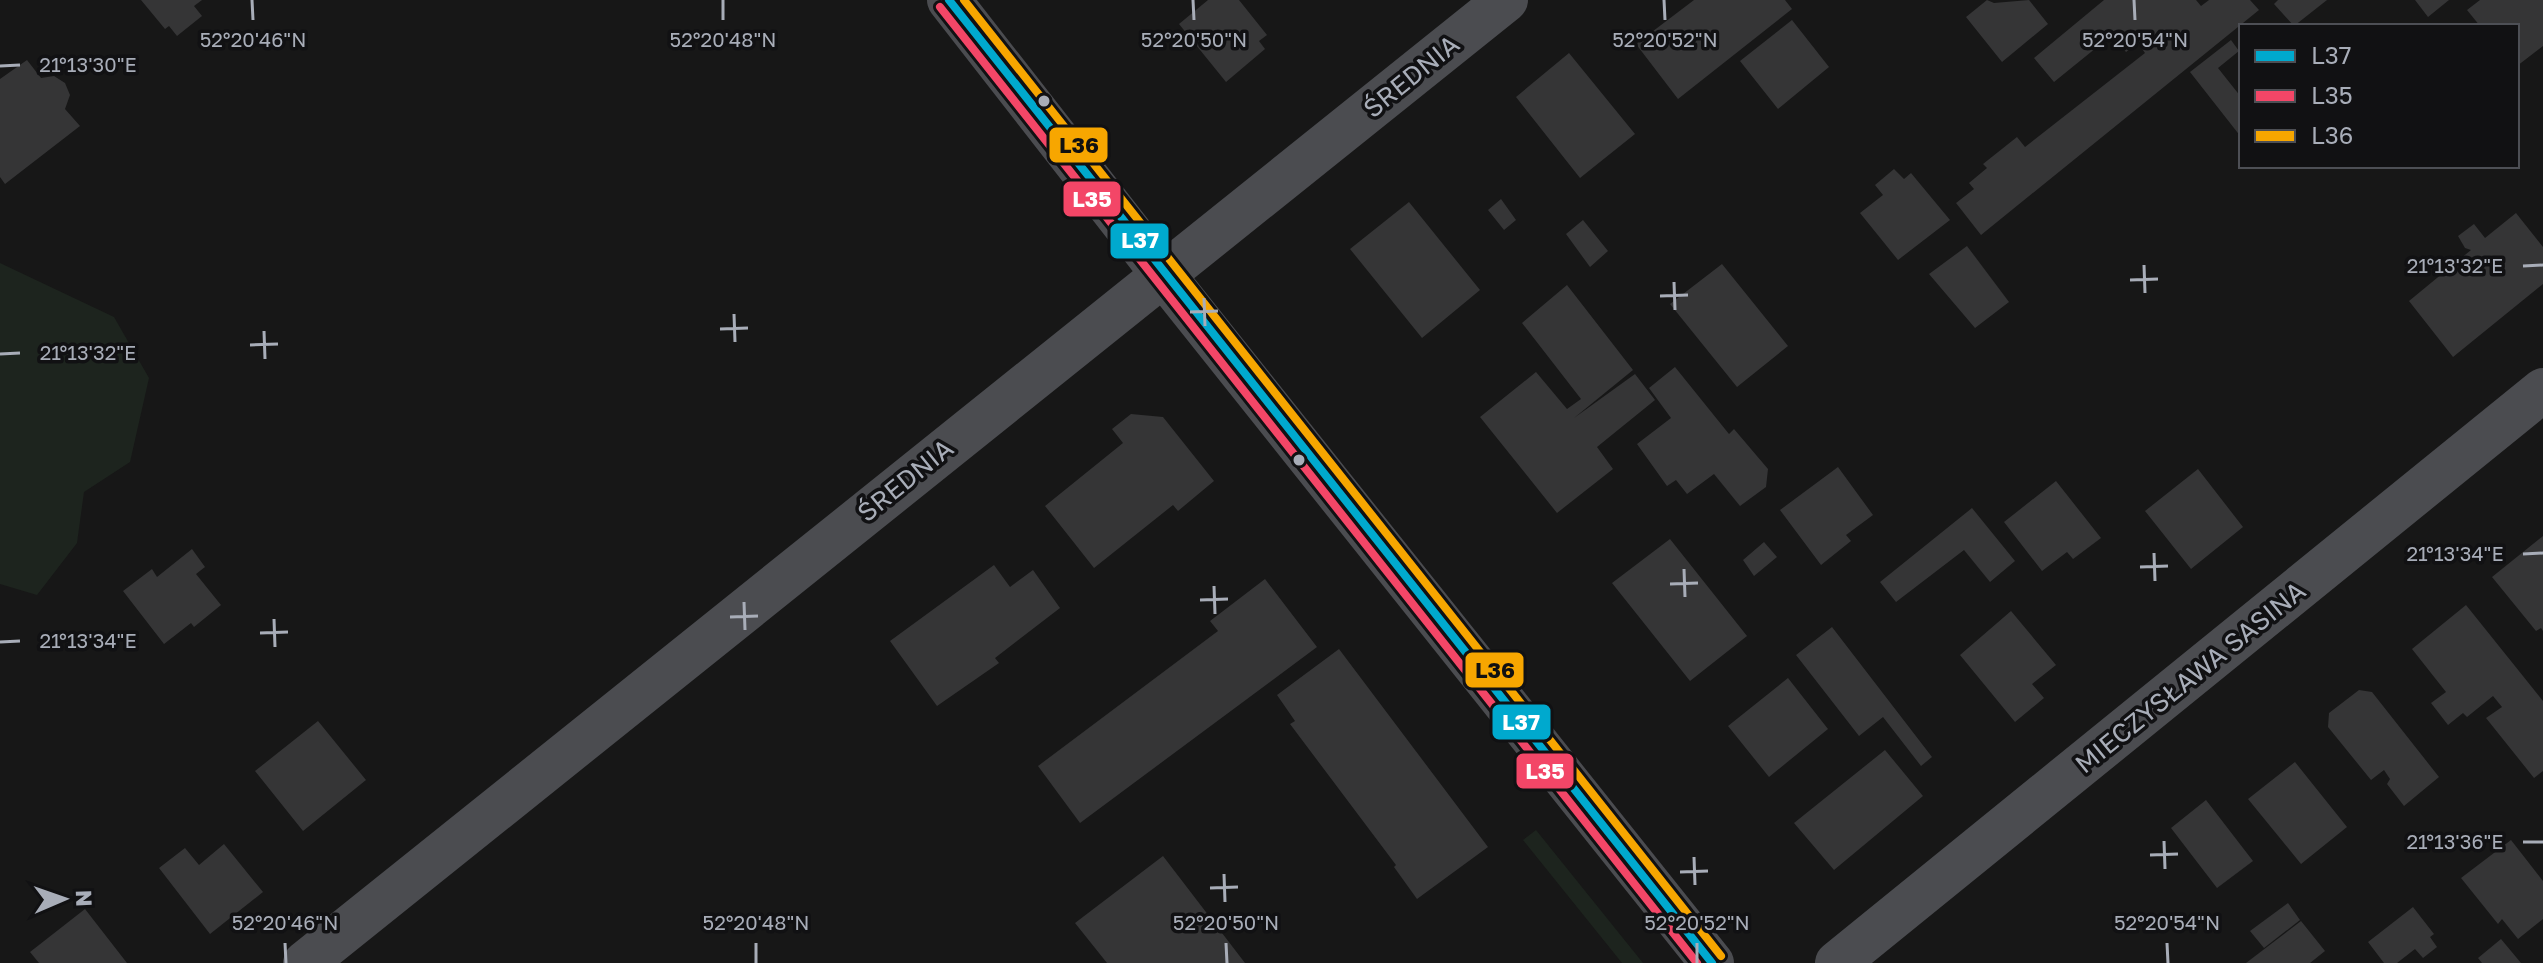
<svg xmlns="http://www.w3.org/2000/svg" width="2543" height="963" viewBox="0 0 2543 963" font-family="'Golos Text',sans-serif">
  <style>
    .green { fill: #1d241e }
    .building { fill: #353536 }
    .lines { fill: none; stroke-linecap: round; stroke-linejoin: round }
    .street { stroke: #4b4c50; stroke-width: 44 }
    .bus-1-casing { stroke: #111113; stroke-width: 14 }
    .bus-2-casing { stroke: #111113; stroke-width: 14 }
    .bus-3-casing { stroke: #111113; stroke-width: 14 }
    .bus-1 { stroke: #00a9ce; stroke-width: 8 }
    .bus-2 { stroke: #f34667; stroke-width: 8 }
    .bus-3 { stroke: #f7a600; stroke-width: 8 }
    .ticks { fill: none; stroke: #a8adb8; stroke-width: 3 }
    .bus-dot { fill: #a8adb8; stroke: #111113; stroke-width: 3 }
    .labels { text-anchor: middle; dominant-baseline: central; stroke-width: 7; stroke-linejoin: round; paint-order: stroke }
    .street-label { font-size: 26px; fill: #a8adb8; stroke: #111113 }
    .ticks-label { font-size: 20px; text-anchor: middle; fill: #a8adb8; stroke: #111113; stroke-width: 7; stroke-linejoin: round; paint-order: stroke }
    .line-badge { stroke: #111113; stroke-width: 3 }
    .badge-label { font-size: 22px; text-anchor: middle; font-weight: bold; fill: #fff }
    .pale-badge-label { font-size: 22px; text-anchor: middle; font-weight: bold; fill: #111 }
  </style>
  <rect width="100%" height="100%" fill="#171717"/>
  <path class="green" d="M0,263l114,54 35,61 -19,84 -46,30 -7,51 -40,52 -37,-11z
    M1536,830l107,133h-21l-99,-123z"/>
  <path class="building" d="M141,0h61l-8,6 8,10 -25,20 -8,-10 -4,3z
    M1208,0h31l28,35 -8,6 6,8 -39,33 -47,-58z
    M1694,0h91l7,9 -114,90 -42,-55z
    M1987,0l7,3 35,-3 19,24 -46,38 -36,-45z
    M2104,0h92l5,6 8,-6h41l9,10 -278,225 -25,-32 18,-14 -5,-6 18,-15 -4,-4 34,-27 8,10 120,-94 -7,-10 -12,9 -14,-17 -58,47 -20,-24z
    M2278,0h49l-33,26 -20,-22z
    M2415,0h34l-21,17z
    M2480,0h63v46l-26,20v-40h-37l-13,-16z
    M1792,20l37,47 -51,42 -38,-48z
    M2231,40l8,11 -21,17 23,29v40l-51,-65z
    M1569,53l66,81 -55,44 -64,-81z
    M27,60l14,18 13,-2 11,7 5,12 -5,14 15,17 -75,58 -5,-7v-98z
    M1894,169l10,10 7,-6 39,47 -52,40 -38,-47 23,-18 -8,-10z
    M1501,199l15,21 -12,10 -16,-20z
    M1409,202l71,88 -58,48 -72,-89z
    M2516,213l27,34v37l-90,73 -44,-56 62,-51 -6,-2 -7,-12 16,-12 11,14z
    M1583,220l25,31 -18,16 -24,-33z
    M1967,246l42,56 -34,26 -46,-54z
    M1722,264l66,82 -51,41 -67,-83z
    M1567,285l66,85 -59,48 61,-44 20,26 -58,47 16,22 -56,44 -77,-96 56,-45 31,37 14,-10 -59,-76z
    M1675,367l54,67 5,-5 34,40 -2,18 -26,19 -26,-32 -27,20 -11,-14 -9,6 -30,-42 34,-26 -22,-30z
    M1131,414l32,3 51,64 -36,30 -5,-6 -79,63 -49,-62 78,-63 -11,-14z
    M1838,467l35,48 -27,20 5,6 -30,24 -41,-55z
    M2198,469l45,58 -52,42 -46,-58z
    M2056,481l45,57 -28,21 -6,-7 -25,19 -38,-49z
    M1972,508l43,53 -25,21 -26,-32 -68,52 -16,-20z
    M2543,536v95l-2,-3 -5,3 -44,-54z
    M1670,539l77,97 -57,45 -78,-98z
    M1764,542l13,15 -23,19 -11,-16z
    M192,549l13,18 -9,7 25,31 -27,22 -3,-4 -27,21 -41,-53 29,-22 5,8z
    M994,565l16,22 23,-17 27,38 -65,50 4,5 -62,43 -47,-65z
    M1265,579l52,68 -237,176 -42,-57 180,-135 -8,-10z
    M2466,605l77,96v70l-9,7 -48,-60 16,-11 -9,-11 -26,21 -4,-4 -15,12 -17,-22 15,-11 -34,-43z
    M2011,611l45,54 -24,19 12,14 -29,24 -55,-67z
    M1832,627l100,130 -11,9 -38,-49 -24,19 -63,-81z
    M1339,649l149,198 -71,52 -23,-32 2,-2 -106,-141 5,-3 -18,-26z
    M1788,678l40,51 -59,48 -41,-51z
    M2359,690l13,2 67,85 -35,29 -17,-22 3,-5 -6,-9 -13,10 -43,-53 1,-14z
    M318,721l48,59 -63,51 -48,-60z
    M1885,750l38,46 -89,74 -40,-47z
    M2295,762l52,65 -46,37 -53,-65z
    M2206,800l47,61 -36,27 -46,-60z
    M2511,840l32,41v38l-25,20 -16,-20 -4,5 -37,-46z
    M224,844l39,48 -53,42 -51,-66 26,-20 14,17z
    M1163,856l82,107h-138l-32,-40z
    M2288,903l12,17 -36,28 -14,-17z
    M2413,907l21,27 -4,3 7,10 -14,11 -8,-9 -18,14h-13l-16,-21z
    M85,909l42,54h-88l-9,-11z
    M2301,921l24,30 -15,12h-64z
    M2501,939l20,24h-39l-4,-5z"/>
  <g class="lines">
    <path class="street" d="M949,0l213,273 550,690
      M305,963l1201,-963
      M1837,963l706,-573"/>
    <g class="bus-1-casing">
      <path id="bus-1" d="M949,0l763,963"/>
    </g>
    <g class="bus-2-casing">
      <path id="bus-2" d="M940,7l757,956"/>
    </g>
    <g class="bus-3-casing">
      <path id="bus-3" d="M964,0l757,956"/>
    </g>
    <use href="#bus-1" class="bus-1"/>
    <use href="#bus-2" class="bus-2"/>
    <use href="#bus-3" class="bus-3"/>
  </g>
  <path class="ticks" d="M252,0l1,20M723,0v20M1193,0l1,20M1664,0l1,20M2134,0l1,20M0,66l20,-1M2144,265l1,28M2523,266l20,-1M2130,280l28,-1M1674,282l1,28M1660,296l28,-1M1204,298l1,28M1190,312l28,-1M734,314l1,28M720,329l28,-1M264,331l1,28M250,345l28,-1M0,354l20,-1M2154,553l1,28M2523,554l20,-1M2140,567l28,-1M1684,569l1,28M1670,584l28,-1M1214,586l1,28M1200,600l28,-1M744,602l1,28M730,617l28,-1M274,619l1,28M260,633l28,-1M0,642l20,-1M2164,841l1,28M2523,842h20M2150,855l28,-1M1694,857l1,28M1680,872l28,-1M1224,874l1,28M1210,888l28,-1M285,943l1,20M756,943v20M1226,943l1,20M1697,943v20M2167,943l1,20"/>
  <g class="bus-dot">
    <circle cx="1044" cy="101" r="7"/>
    <circle cx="1299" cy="460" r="7"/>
  </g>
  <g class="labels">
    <g class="street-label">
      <text transform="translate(1411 76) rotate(-39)">ŚREDNIA</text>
      <text transform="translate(905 480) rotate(-39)">ŚREDNIA</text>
      <text transform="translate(2190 677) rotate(-39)">MIECZYSŁAWA SASINA</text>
    </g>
  </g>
  <g class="ticks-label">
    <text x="253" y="47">52°20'46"N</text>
    <text x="723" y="47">52°20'48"N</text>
    <text x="1194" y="47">52°20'50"N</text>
    <text x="1665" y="47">52°20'52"N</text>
    <text x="2135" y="47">52°20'54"N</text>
    <text x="88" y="72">21°13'30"E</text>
    <text x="2455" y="273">21°13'32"E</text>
    <text x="88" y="360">21°13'32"E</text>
    <text x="2455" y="561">21°13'34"E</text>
    <text x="88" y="648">21°13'34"E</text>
    <text x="2455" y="849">21°13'36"E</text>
    <text x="285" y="930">52°20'46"N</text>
    <text x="756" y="930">52°20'48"N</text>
    <text x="1226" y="930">52°20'50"N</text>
    <text x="1697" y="930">52°20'52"N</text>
    <text x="2167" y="930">52°20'54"N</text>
  </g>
  <g class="line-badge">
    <rect x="1048" y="126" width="61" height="38" rx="8" fill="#f7a600"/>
    <rect x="1062" y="180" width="60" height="38" rx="8" fill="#f34667"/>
    <rect x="1109" y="222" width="61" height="38" rx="8" fill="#00a9ce"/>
    <rect x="1464" y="651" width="61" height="38" rx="8" fill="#f7a600"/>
    <rect x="1491" y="703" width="61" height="38" rx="8" fill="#00a9ce"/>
    <rect x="1515" y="752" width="60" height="38" rx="8" fill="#f34667"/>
  </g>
  <g class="badge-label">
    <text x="1092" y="207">L35</text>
    <text x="1140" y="248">L37</text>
    <text x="1521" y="730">L37</text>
    <text x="1545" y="779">L35</text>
  </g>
  <g class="pale-badge-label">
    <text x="1079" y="153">L36</text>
    <text x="1495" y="678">L36</text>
  </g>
  <rect x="2239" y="24" width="280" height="144" fill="#111113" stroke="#4d4f55" stroke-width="2"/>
  <rect x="2255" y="50" width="40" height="12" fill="#00a9ce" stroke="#4d4f55" stroke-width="2"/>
  <text x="2311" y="64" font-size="24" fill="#a8adb8">L37</text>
  <rect x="2255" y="90" width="40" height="12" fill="#f34667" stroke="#4d4f55" stroke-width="2"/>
  <text x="2311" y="104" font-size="24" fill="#a8adb8">L35</text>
  <rect x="2255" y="130" width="40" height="12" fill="#f7a600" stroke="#4d4f55" stroke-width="2"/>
  <text x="2311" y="144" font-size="24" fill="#a8adb8">L36</text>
  <g transform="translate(64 899) rotate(88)" stroke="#111113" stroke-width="6" paint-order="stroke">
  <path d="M0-6L14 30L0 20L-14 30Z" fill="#a8adb8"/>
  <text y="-12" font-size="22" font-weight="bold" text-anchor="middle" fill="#a8adb8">N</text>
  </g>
</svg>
